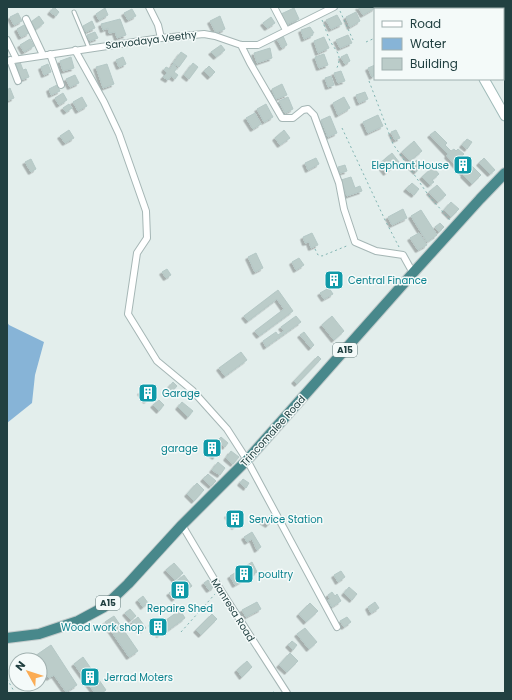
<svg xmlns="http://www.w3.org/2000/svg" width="512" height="700" viewBox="0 0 512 700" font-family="Poppins,sans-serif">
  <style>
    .water { fill: #87b4d7 }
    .building { fill: #bbccc9; stroke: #b5c8c6; filter: url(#shadow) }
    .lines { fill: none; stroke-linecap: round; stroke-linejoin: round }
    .service-casing { stroke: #a5b6b5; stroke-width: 5 }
    .minor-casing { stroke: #a5b6b5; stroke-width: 8 }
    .secondary-casing { stroke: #a0bbb9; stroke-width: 11 }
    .trunk-casing { stroke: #c1caca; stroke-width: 12 }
    .path { stroke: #81b4b2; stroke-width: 1; stroke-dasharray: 2 3; stroke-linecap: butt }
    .service { stroke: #fff; stroke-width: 3 }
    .minor { stroke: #fff; stroke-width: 6 }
    .secondary { stroke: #fff; stroke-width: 9 }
    .trunk { stroke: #48888b; stroke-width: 10 }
    .labels { text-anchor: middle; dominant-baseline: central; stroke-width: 3; stroke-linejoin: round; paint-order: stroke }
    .shield { fill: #f4faf9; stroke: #607878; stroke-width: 1 }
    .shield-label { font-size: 9px; font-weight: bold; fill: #214041 }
    .street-label { font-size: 10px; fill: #214041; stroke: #f4faf9 }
    .culture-label { font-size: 10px; fill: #0d838f; stroke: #f4faf9; text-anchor: start }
  </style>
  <defs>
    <filter id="shadow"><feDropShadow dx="-2.5" dy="2.5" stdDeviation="0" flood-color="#0004"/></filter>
  </defs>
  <rect width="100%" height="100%" fill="#e3eeec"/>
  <path class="water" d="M7,322l2,3 35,17 -9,33 -3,28 -25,20z"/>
  <path class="building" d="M54,7l5,5 -3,4 -6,-4z
    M358,7h16l1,1 -12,7z
    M105,8l3,7 -9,5 -3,-6z
    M294,8l5,11 -13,6 -5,-11z
    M132,9l4,7 -8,4 -4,-7z
    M356,12l4,9 -10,6 -4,-10z
    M18,13l4,8 -8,4 -4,-8z
    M337,15l5,9 -11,5 -5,-9z
    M39,16l5,7 -8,6 -5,-7z
    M220,16l5,13 -9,4 -6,-12z
    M271,17l4,6 -8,5 -4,-5z
    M120,19l6,16 -9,3 -2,-6 -6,1 -1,-5 -5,2 -2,-6z
    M92,21l3,7 -9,4 -3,-6z
    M24,25l5,8 -8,4 -4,-8z
    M310,27l4,6h-2l1,2 -9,4 -3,-9z
    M95,32l3,6 -8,3 -3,-6z
    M348,35l4,8 -12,5 -4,-8z
    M283,36l4,9 -5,3 -5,-9z
    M324,37l5,11 -11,5 -4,-12z
    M30,39l4,7 -10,6 -4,-7z
    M221,45l4,5 -9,7 -5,-5z
    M270,48l2,10 -15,5 -3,-10z
    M181,52l6,4 -8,11 -6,-4z
    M324,54l4,11 -9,3 -4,-11z
    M347,54l3,7 -5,3 -4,-7z
    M71,57l3,11 -11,3 -3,-10z
    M123,57l3,7 -7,3 -3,-7z
    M20,62l3,8 3,-1 3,8 -8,3 -5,-16z
    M193,63l5,4 -9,12 -5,-4z
    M48,64l3,8 -7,3 -3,-8z
    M107,64l7,20 -11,4 -7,-21z
    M173,64l4,4 -3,4 4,3 -3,4 -4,-3 -3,4 -5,-3 4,-4 -3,-3 2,-3 4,2z
    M375,65v10l-3,2 -4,-9z
    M209,66l6,6 -5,5 -6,-6z
    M341,71l4,10 -7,2 -4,-10z
    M75,75l4,8 -9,4 -4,-8z
    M331,76l3,9 -6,2 -3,-9z
    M282,84l5,11 -11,4 -4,-10z
    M57,85l3,6 -9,4 -2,-6z
    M10,88l4,10 -7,3v-11z
    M365,92l3,7 -9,4 -3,-8z
    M63,93l4,7 -8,5 -4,-7z
    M82,97l5,9 -9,5 -5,-9z
    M288,97l5,12 -8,4 -6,-12z
    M344,97l6,11 -12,7 -5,-12z
    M69,104l3,4 -6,4 -3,-4z
    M266,104l7,13 -9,5 -7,-13z
    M255,113l6,11 -8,5 -7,-11z
    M378,115l5,11 -15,7 -5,-11z
    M330,116l7,17 -9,4 -7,-17z
    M69,130l5,8 -9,5 -5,-7z
    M284,130l6,8 -10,7 -5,-7z
    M396,130l4,8 -5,2 -4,-8z
    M435,131l12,12 -2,2 6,6 3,-2 2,2 2,-2 6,5 -2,2 19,19 -9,9 -9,-9 1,-1 -17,-18 1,-2 -18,-19z
    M467,139l5,3 -5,7 -5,-4z
    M414,141l8,10 -12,10 -8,-9z
    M392,153l7,9 -13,11 -7,-9z
    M316,158l3,6 -11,6 -3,-7z
    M484,158l11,12 -5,4 -11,-11z
    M31,159l5,10 -5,3 -6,-10z
    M417,160l5,5 -6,7 -6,-6z
    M345,165l2,6 -7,2 -2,-6z
    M433,167l6,7 -7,6 2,2 -4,3 -8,-8z
    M351,177l4,11 5,-2 2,5 -15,5 -6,-16z
    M412,183l7,6 -5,6 -8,-6z
    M437,185l9,10 -8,7 -9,-10z
    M451,202l8,7 -8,8 -7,-7z
    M403,209l4,9 -15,7 -4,-8z
    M421,210l16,25 -10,7 -16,-26z
    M440,223l4,4 -5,5 -4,-5z
    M312,233l6,12 -7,3 -2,-6 -4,1 -2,-6z
    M419,233l8,12 -9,5 -8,-12z
    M256,253l7,15 -8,4 -7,-15z
    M299,258l5,7 -8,5 -4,-8z
    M167,269l4,6 -5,3 -4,-6z
    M337,275l3,5 -9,5 -3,-5z
    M329,288l4,6 -9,5 -4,-6z
    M278,290l15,21 -34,25 -4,-5 29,-22 -7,-10 -29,22 -4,-5z
    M296,316l5,6 -35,25 -3,-6 13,-9 2,3 6,-4 -3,-4z
    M332,316l12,15 -10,9 -12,-15z
    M304,332l10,13 -3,3 -11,-13z
    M241,352l6,8 -22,16 -6,-8z
    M318,356l3,3 -24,25 -3,-3z
    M173,382l4,4 -6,7 -4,-4z
    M151,385l5,9 -10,7 -6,-9z
    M159,400l5,5 -5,6 -6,-6z
    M182,402l11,9 -5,6 -10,-10z
    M221,437l7,6 -3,4 -8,-6z
    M211,445l8,6 -4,6 -8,-6z
    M231,451l8,6 -6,7 -7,-6z
    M218,462l7,6 -5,7 -8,-5z
    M208,474l8,7 -5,5 -8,-7z
    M243,479l6,4 -3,5 -6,-5z
    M197,483l7,7 -10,11 -7,-7z
    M235,510l7,12 -8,5 -7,-12z
    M265,517l7,4 -4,4 -6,-4z
    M252,532l9,15 -4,3 -5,-11 -5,3 -3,-5z
    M252,562l5,10 -22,13 -5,-9z
    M174,563l9,10 -8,7 -9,-10z
    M341,571l4,6 -7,5 -4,-7z
    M184,575l8,11 -18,13 -5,-6 9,-6 -4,-4z
    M208,580l6,7 -5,3 -5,-7z
    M349,587l8,7 -5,6 -8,-7z
    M332,592l3,4 2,-2 4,7 -9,6 -4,-7 2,-1 -2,-4z
    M143,596l5,7 -5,4 -5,-7z
    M257,602l4,7 -15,8 -4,-7z
    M375,602l4,6 -8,5 -3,-6z
    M310,603l8,8 -12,11 -7,-8z
    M130,609l6,7 -5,4 -6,-7z
    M180,610l5,8 -18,13 -5,-8z
    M212,614l5,5 -16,16 -5,-5z
    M114,616l24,35 -9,6 -24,-35z
    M138,617l8,11 -5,4 -9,-10z
    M347,617l4,5 -7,5 -4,-6z
    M157,618l9,12 -7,5 -8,-12z
    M305,628l12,14 -8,7 -12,-15z
    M292,641l5,4 -4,5 -5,-5z
    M51,645l26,40 -11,7 -12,-17 -5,3 -9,-14v-4h-3l-2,-4z
    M290,653l8,8 -11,11 -8,-7z
    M83,657l23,33 -4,3h-7l-21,-29z
    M247,661l5,6 -10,10 -5,-7z"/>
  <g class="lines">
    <g class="service-casing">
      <path id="service" d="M74,12l15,36"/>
    </g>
    <g class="minor-casing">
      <path id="minor" d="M149,7l9,18 3,13
        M274,7l12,23
        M26,19l17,36
        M7,40l9,18
        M241,45l9,18 32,55h11l10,-8 5,-1 6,6 25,68 5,26 11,33 21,9 27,4 10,18
        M75,50l29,52 15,32 27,77 1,27 -10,15 -9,61 29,47 35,29 35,39 20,31 90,167
        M50,54l11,31
        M10,60l8,21
        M7,61l154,-23 43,-4 11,2 26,9h17l76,-38
        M182,525l38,64 67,104"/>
    </g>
    <g class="secondary-casing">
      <path id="secondary" d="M432,7l3,2
        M484,79l21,37"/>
    </g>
    <g class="trunk-casing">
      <path id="trunk" d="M7,638l32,-4 39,-13 26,-14 24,-23 54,-59 65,-65 166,-187 67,-74 25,-26"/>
    </g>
    <path class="path" d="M382,7l1,2
      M340,11l13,29
      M322,20c3,7 5,14 8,21 7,12 13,14 6,29
      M366,42l9,-4
      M369,81l24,63 36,52 21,24
      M342,128l43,92 14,27
      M315,249l3,6 4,1 27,-11
      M181,632l34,-38
      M7,679l8,14
      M272,693l4,-3"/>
    <use href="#service" class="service"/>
    <use href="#minor" class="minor"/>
    <use href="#secondary" class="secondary"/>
    <use href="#trunk" class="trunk"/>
  </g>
  <defs>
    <g id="building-square" transform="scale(1)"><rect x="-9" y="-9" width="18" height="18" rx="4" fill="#0f9aa8" stroke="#f4faf9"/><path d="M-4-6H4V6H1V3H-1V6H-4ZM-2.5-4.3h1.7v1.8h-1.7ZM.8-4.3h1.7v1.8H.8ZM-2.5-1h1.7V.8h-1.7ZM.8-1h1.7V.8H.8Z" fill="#fff"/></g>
  </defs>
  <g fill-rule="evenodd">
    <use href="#building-square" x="463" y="165"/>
    <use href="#building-square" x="334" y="280"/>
    <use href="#building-square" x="148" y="393"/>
    <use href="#building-square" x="212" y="448"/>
    <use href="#building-square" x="235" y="519"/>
    <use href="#building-square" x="244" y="574"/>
    <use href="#building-square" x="180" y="590"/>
    <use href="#building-square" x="158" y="627"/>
    <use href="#building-square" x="90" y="677"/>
  </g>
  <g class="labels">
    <g class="shield">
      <rect x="333" y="343" width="24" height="14" rx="3"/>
      <rect x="96" y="596" width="24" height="14" rx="3"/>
    </g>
    <g class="shield-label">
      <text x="345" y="350">A15</text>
      <text x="108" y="603">A15</text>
    </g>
    <g class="street-label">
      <text transform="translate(151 40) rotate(-7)">Sarvodaya Veethy</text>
      <text transform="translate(273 431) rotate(-48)">Trincomalee Road</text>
      <text transform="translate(233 610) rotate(58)">Manresa Road</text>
    </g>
    <g class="culture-label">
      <text x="449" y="165" text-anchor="end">Elephant House</text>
      <text x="348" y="280">Central Finance</text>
      <text x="162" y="393">Garage</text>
      <text x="198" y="448" text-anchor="end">garage</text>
      <text x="249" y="519">Service Station</text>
      <text x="258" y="574">poultry</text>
      <text x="180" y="608" text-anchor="middle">Repaire Shed</text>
      <text x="144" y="627" text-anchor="end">Wood work shop</text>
      <text x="104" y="677">Jerrad Moters</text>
    </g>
  </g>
  <rect width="512" height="700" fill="none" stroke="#214041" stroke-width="16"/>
  <rect x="374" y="8" width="130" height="72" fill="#f4faf9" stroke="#a0b0af"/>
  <rect x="382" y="21" width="20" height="6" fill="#ffffff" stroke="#a0b0af"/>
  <text x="410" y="28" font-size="12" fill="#214041">Road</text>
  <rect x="382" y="38" width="20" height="12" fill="#87b4d7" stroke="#a0b0af"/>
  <text x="410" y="48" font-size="12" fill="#214041">Water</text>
  <rect x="382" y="58" width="20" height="12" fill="#bbccc9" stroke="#a0b0af"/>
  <text x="410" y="68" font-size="12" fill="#214041">Building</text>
  <g transform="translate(28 672) rotate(309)"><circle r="19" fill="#f4faf9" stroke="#a0b0af"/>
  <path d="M0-3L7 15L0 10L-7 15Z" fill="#fbac54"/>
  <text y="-6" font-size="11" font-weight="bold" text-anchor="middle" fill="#214041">N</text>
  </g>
</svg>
